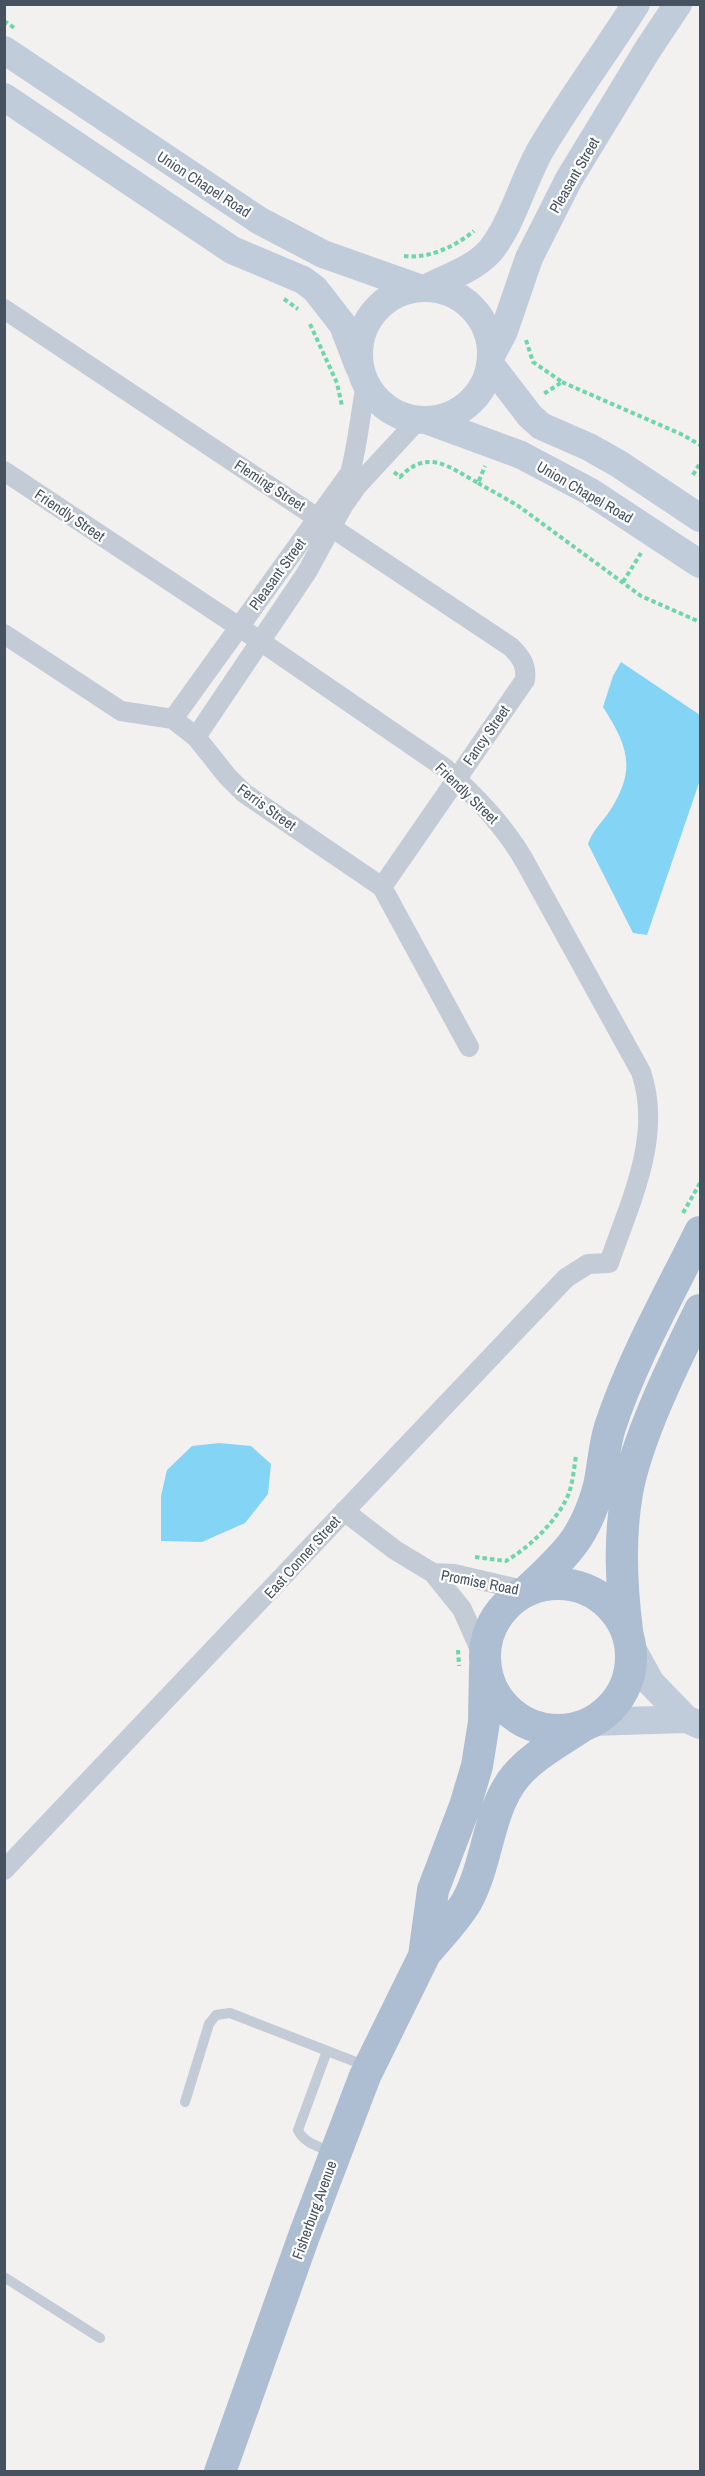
<svg xmlns="http://www.w3.org/2000/svg" width="705" height="2476" viewBox="0 0 705 2476" font-family="'Archivo Narrow',sans-serif">
  <style>
    .water { fill: #84d5f5 }
    .lines { fill: none; stroke-linecap: round; stroke-linejoin: round }
    .path { stroke: #6fd6ab; stroke-width: 4; stroke-dasharray: 4.5 3; stroke-linecap: butt }
    .lane { stroke: #c3cbd6; stroke-width: 10 }
    .street { stroke: #c3cbd6; stroke-width: 20 }
    .secondary { stroke: #c1ccdb; stroke-width: 28 }
    .primary { stroke: #adbdd2; stroke-width: 32 }
    .labels { text-anchor: middle; dominant-baseline: central; stroke-width: 4.5; stroke-linejoin: round; paint-order: stroke }
    .street-label { font-size: 15px; fill: #465260; stroke: #fff }
  </style>
  <rect width="100%" height="100%" fill="#f3f0f0"/>
  <path class="water" d="M621,662l79,53v65l-53,155 -14,-2 -45,-89c5,-15 15,-22 23,-35 26,-41 16,-64 -8,-102l10,-31z
    M219,1443l32,3 20,18 -3,30 -23,29 -43,19 -41,-1v-45l6,-26 25,-24z"/>
  <g class="lines">
    <path class="path" d="M4,21l12,8
      M404,256c25,3 50,-9 70,-25
      M284,299l14,10
      M310,324l27,59 5,23
      M526,340l7,22 29,20 -20,13
      M562,382l121,53 17,10
      M394,472l6,5c28,-29 49,-10 78,6l7,-17
      M693,475l7,-12
      M478,483l39,22 124,91 59,26
      M623,582l18,-29
      M683,1213l17,-30
      M475,1557l31,4c24,-14 53,-42 63,-68 4,-12 5,-25 7,-37
      M458,1650l1,16"/>
    <path class="lane" d="M327,2051l-29,79c6,14 23,17 36,23
      M185,2102l24,-78 7,-9 14,-2 136,53
      M4,2277l96,61"/>
    <path class="street" d="M4,309l507,338c10,10 16,18 14,33l-143,207
      M4,471l256,170 185,127c30,28 58,56 79,92l117,212c22,64 -11,130 -32,191l-21,1 -22,14 -562,592
      M4,634l117,77 52,8 23,18 31,39 17,17 138,94 87,160
      M173,719l177,-246c8,-29 10,-59 16,-88
      M196,737l111,-165 36,-66 14,-20 61,-66
      M344,1511l51,39 38,23 29,36 23,52
      M433,1573l21,1 73,17"/>
    <path class="secondary" d="M4,50l256,171 63,33 96,34
      M4,97l228,153 71,30 12,9 28,36 16,42
      M359 354a66 66 0 1 1 132 0a66 66 0 1 1-132 0Z
      M427,288c21,-11 47,-19 63,-37 22,-26 33,-71 51,-102 29,-49 64,-96 95,-145
      M491,356l13,-25 25,-73 40,-79 79,-130 30,-45
      M490,364l40,52 11,10 48,21 30,17 81,54
      M429,421l92,34 68,36 111,73
      M630,1645l21,38 35,36
      M591,1722l95,-3 14,6"/>
    <path class="primary" d="M485 1657a73 73 0 1 1 146 0a73 73 0 1 1-146 0Z
      M528,1590c38,-36 57,-52 71,-104 4,-19 5,-40 11,-59 22,-67 59,-132 90,-195
      M627,1630c-6,-47 -8,-91 0,-137 10,-56 48,-132 73,-183
      M424,1955c14,-17 32,-35 43,-54 21,-38 21,-91 48,-124 17,-21 44,-35 66,-50
      M220,2472l84,-236 61,-160 59,-120 9,-66 32,-84 12,-40 7,-44 1,-55"/>
  </g>
  <g class="labels">
    <g class="street-label">
      <text transform="translate(574 175) rotate(-60)">Pleasant Street</text>
      <text transform="translate(204 184) rotate(33)">Union Chapel Road</text>
      <text transform="translate(270 485) rotate(33)">Fleming Street</text>
      <text transform="translate(585 492) rotate(30)">Union Chapel Road</text>
      <text transform="translate(70 515) rotate(34)">Friendly Street</text>
      <text transform="translate(277 574) rotate(-54)">Pleasant Street</text>
      <text transform="translate(486 735) rotate(-55)">Fancy Street</text>
      <text transform="translate(467 793) rotate(44)">Friendly Street</text>
      <text transform="translate(267 807) rotate(36)">Ferris Street</text>
      <text transform="translate(302 1557) rotate(-48)">East Conner Street</text>
      <text transform="translate(480 1582) rotate(11)">Promise Road</text>
      <text transform="translate(314 2210) rotate(-70)">Fisherburg Avenue</text>
    </g>
  </g>
  <rect width="705" height="2476" fill="none" stroke="#465260" stroke-width="12"/>
</svg>
